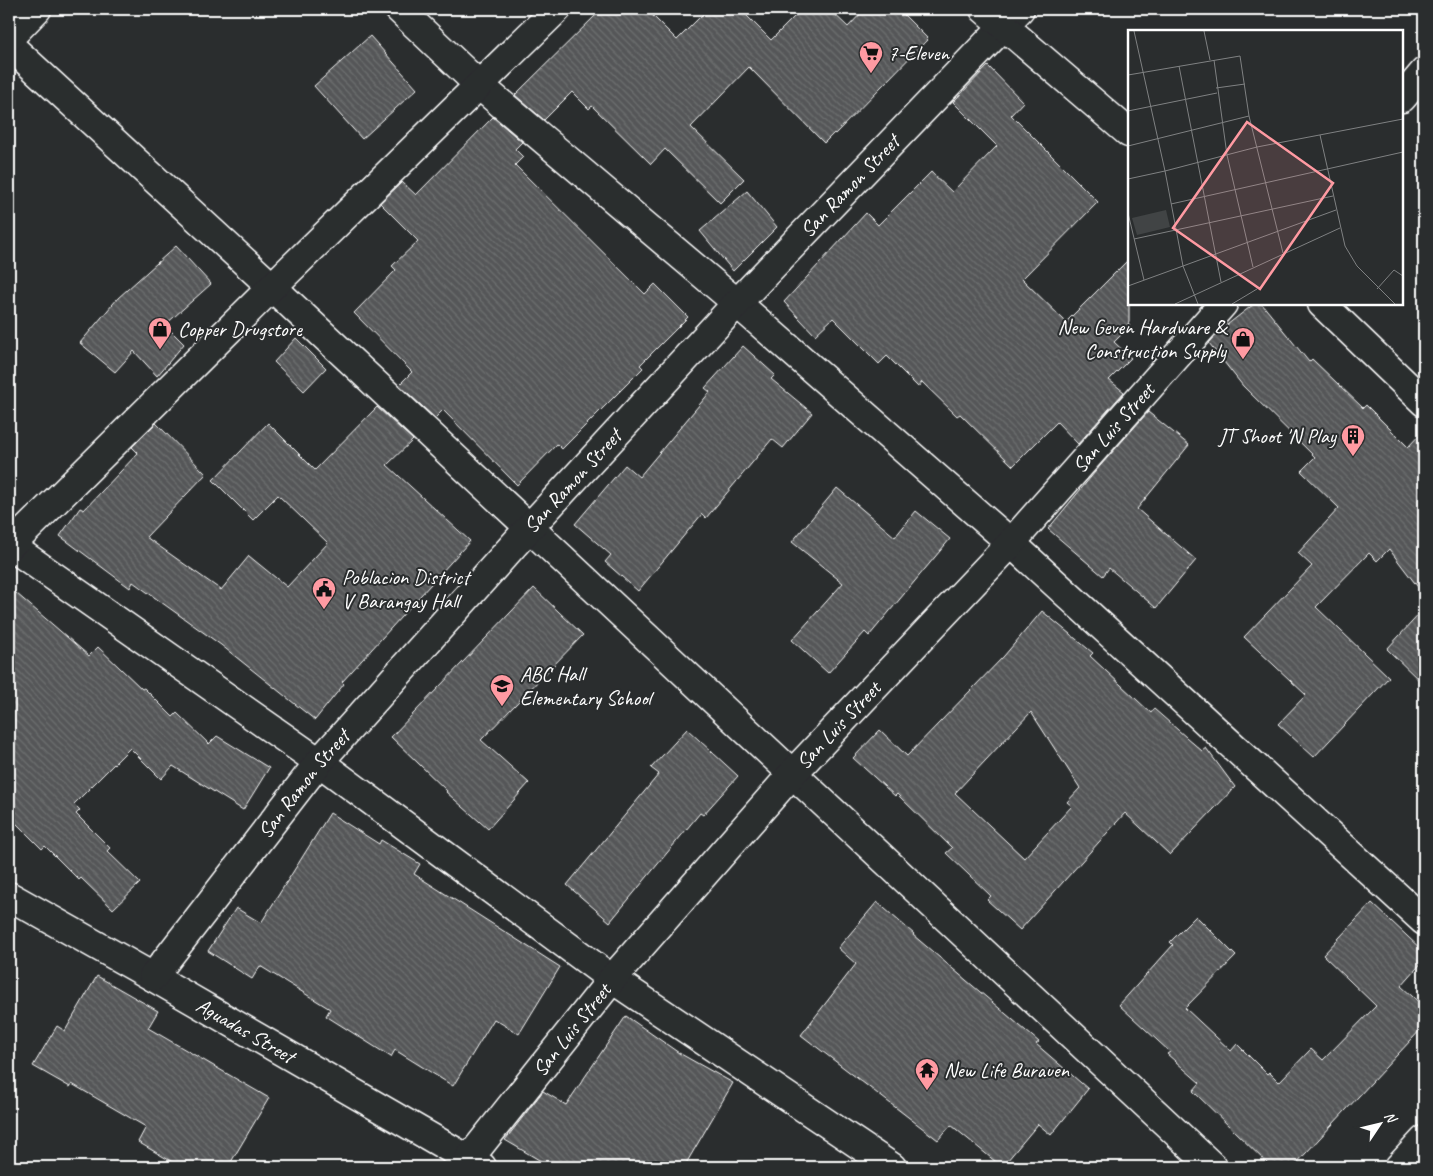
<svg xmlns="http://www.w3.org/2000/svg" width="1433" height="1176" viewBox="0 0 1433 1176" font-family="Caveat,sans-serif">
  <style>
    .building { fill: url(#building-back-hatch); stroke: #fff; fill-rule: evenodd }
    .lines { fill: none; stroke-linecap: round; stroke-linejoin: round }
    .street-casing { stroke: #fff; stroke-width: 31 }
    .secondary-casing { stroke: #fff; stroke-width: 31 }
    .primary-casing { stroke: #fff; stroke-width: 31 }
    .street { stroke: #2a2d2e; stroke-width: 28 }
    .secondary { stroke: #2a2d2e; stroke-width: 28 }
    .primary { stroke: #2a2d2e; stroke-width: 28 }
    .labels { text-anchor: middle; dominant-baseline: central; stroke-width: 4; stroke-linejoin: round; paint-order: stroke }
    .poi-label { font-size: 21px; fill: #fff; stroke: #2a2d2e; text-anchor: start }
    .street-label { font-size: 21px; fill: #fff; stroke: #2a2d2e }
    .inset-road { fill: none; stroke: #7f8182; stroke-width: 1 }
    .view { fill: #ff9aa2; fill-opacity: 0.15; stroke: #ff9aa2; stroke-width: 2.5 }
    .inset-edge { fill: none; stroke: #fff; stroke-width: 2.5 }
  </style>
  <defs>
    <pattern id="building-back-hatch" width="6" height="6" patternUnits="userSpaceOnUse" patternTransform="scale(1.25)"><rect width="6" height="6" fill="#555758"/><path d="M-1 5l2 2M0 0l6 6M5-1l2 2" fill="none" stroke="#6e7071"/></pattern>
  </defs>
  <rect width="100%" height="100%" fill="#2a2d2e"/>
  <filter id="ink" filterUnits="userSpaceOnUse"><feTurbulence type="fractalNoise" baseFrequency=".02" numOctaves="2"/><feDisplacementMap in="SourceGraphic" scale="10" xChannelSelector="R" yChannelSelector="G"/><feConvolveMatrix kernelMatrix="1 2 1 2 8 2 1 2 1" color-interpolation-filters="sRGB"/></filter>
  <g filter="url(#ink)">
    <path class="building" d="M602,9h44l31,31 31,-31h32l31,31 31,-31h27l19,18 17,-18h33l30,30 -93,95 -1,-1 -10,10 -75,-76 -58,60 53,52 -24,24 -55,-54 -14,15 -59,-58 -3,3 -17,-17 -28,28 -29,-25z
      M370,36l47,53 -55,50 -48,-53z
      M988,66l35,36 -12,13 87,87 -76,77 44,43 63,-63v63l-1,2 2,2 -16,16 17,16 -22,22 15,12 -46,52 -21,-22 -44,44 -53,-52 -3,2 -35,-34 -4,5 -31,-31 -8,8 -46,-46 -18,17 -31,-33 82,-89 12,12 53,-53 21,20 45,-46 -44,-44z
      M493,117l29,25 -7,7 8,8 -8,8 130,129 10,-10 33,33 -48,48 3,3 -81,81 -5,-5 -40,41 -74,-75 -8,8 -36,-33 13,-13 -58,-59 42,-43 -4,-4 26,-25 -38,-38 22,-21 14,13z
      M747,191l30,36 -44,44 -33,-40z
      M176,246l35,38 -46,41 19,19 -27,32 -23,-25 -19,21 -35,-29 38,-45z
      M1254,304h8l47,58 3,-3 51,49 3,-3 42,42 16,-17v165l-35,-46 -12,12 -8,-8 -53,54 73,70 -75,80 -36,-33 28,-29 -62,-58 68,-71 -14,-13 41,-45 -38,-37 14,-14 -72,-71 -34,-43 14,-15z
      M296,338l30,30 -22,23 -30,-29z
      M743,346l32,29 -4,4 41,34 -29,35 -11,-9 -66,79 -4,-4 -64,77 -33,-29 6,-7 -36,-31 50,-59 14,12 71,-85 -5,-4z
      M377,407l36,33 -26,25 83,76 -128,141 2,2 -29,36 -94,-75 -88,-63 -3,6 -70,-52 20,-28 4,2 54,-57 -6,-6 24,-24 50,51 -60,63 75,53 28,-34 38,31 41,-44 -50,-48 -25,25 -40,-40 55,-57 47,47z
      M1148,412l41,33 -52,64 59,51 -40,48 -47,-40 -6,8 -55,-47 52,-63z
      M837,488l58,49 21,-26 34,28 -81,97 -4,-4 -37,41 -36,-33 51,-57 -51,-41z
      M9,587l80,69 9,-9 44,42 2,-1 29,29 4,-4 32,31 8,-8 52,32 -26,42 -70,-44 -12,13 -31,-31 -56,56 6,6 -4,4 34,34 -3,3 33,32 -27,26 -32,-31 -2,2 -34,-34 -3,3 -33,-33z
      M534,588l49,47 -102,105 48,43 -41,46 -42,-37 1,-1 -56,-54z
      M1424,609v76l-37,-36z
      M1042,611l51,42 -3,3 61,57 3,-4 48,42 4,-3 29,39 -65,68 -45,-42 -105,117 -33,-30 4,-4 -45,-43 6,-5 -55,-54 -2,2 -42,-38 27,-28 27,26 97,-100zM1031,712l49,76 -13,14 5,4 -48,52 -69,-65z
      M687,729l51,47 -35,39 -3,-2 -90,109 -43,-37 92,-111 -8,-6z
      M330,813l49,31 2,-4 39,24 -6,10 146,93 -41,67 -25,-15 -41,67 -58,-36 -4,7 -65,-41 4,-7 -70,-43 -8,13 -44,-28 28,-43 25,15z
      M877,902l37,32 -1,1 126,107 -3,2 52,45 -37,46 -13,-11 -36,43 -51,-42 -13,15 -137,-105 55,-71 -18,-16z
      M1372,903l52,49v8l-23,26 23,21v19l-131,141h-22l-78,-76 7,-8 -33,-29 3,-2 -51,-47 54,-60 -3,-3 26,-26 40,40 -51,52 46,43 6,-7 30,30 2,-2 10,10 32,-33 12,11 53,-54 -53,-51z
      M97,976l61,35 -10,17 121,70 -41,69h-47l-43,-25 8,-15 -74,-43 -2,3 -37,-21 24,-40 8,5z
      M626,1016l53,37 54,30 -49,84h-133l-46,-27 38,-49 23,14z"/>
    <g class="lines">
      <g class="street-casing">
        <g id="street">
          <path d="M399,9l80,76 258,218 274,240 413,378"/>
          <path d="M9,45l263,242 941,880"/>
          <path d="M1402,98l22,-26"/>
          <path d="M9,545l310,217 293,217 280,188"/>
          <path d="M9,547l263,-260 285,-278"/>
          <path id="s1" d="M9,896l144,81 329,190"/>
          <path id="s2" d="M153,977l166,-215 210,-234 208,-225 283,-294"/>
          <path id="s3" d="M469,1159l143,-180 180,-205 219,-231 212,-239"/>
        </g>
      </g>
      <g class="secondary-casing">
        <path id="secondary" d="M9,38l28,-29"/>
      </g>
      <g class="primary-casing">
        <path id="primary" d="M984,9l145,124
          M1322,304l102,98
          M1399,1167l25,-27"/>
      </g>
      <use href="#street" class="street"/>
      <use href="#secondary" class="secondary"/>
      <use href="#primary" class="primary"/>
    </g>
  </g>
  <defs>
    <g id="supermarket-pin" transform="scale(1.25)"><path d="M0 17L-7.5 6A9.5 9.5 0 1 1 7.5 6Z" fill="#ff9aa2" stroke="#2a2d2e"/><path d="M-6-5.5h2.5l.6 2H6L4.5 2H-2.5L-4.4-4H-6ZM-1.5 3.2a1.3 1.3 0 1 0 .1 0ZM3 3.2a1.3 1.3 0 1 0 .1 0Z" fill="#111"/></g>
    <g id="shop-pin" transform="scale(1.25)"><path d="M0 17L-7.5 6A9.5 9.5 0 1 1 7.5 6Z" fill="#ff9aa2" stroke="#2a2d2e"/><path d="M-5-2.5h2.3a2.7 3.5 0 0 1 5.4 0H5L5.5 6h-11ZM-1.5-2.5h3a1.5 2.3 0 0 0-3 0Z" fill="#111"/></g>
    <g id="building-pin" transform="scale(1.25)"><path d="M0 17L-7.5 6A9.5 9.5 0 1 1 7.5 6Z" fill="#ff9aa2" stroke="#2a2d2e"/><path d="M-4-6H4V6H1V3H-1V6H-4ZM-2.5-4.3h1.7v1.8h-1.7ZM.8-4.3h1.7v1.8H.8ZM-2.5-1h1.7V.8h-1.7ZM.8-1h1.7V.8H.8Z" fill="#111"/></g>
    <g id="civic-pin" transform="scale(1.25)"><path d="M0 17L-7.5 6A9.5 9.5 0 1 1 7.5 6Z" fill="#ff9aa2" stroke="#2a2d2e"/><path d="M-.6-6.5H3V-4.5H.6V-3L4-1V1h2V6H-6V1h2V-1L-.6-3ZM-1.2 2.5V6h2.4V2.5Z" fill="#111"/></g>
    <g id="school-pin" transform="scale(1.25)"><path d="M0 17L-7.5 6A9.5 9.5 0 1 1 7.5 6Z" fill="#ff9aa2" stroke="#2a2d2e"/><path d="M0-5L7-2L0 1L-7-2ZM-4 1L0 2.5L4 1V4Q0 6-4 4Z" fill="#111"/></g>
    <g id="temple-pin" transform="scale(1.25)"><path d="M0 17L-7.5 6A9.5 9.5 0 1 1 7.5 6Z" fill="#ff9aa2" stroke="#2a2d2e"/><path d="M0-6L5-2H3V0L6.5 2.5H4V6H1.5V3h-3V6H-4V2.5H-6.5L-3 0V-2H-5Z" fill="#111"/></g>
  </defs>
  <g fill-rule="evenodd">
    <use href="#supermarket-pin" x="871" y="53"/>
    <use href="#shop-pin" x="160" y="329"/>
    <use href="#shop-pin" x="1243" y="339"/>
    <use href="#building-pin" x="1353" y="436"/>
    <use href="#civic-pin" x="324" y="589"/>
    <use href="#school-pin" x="502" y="686"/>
    <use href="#temple-pin" x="927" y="1070"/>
  </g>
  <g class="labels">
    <g class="poi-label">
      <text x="888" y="53">7-Eleven</text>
      <text x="1226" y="327" text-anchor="end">New Geven Hardware &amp;<tspan x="1226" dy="24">Construction Supply</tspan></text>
      <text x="178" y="329">Copper Drugstore</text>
      <text x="1336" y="436" text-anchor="end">JT Shoot 'N Play</text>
      <text x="342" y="577">Poblacion District<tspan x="342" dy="24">V Barangay Hall</tspan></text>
      <text x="520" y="674">ABC Hall<tspan x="520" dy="24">Elementary School</tspan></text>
      <text x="944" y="1070">New Life Burauen</text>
    </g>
    <g class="street-label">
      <text stroke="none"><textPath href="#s2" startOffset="1055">San Ramon Street</textPath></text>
      <text stroke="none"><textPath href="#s3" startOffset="975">San Luis Street</textPath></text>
      <text stroke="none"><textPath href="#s2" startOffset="650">San Ramon Street</textPath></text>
      <text stroke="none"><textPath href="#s3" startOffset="570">San Luis Street</textPath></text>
      <text stroke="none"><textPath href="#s2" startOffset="245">San Ramon Street</textPath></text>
      <text stroke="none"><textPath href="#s1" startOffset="272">Aguadas Street</textPath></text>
      <text stroke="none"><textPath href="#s3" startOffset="165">San Luis Street</textPath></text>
    </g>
  </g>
  <g transform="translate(1128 30)">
    <rect width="275" height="275" fill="#2a2d2e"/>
    <path d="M38,180l4,17 -33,8 -5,-17z" fill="#414445"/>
    <path class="inset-road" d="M6,1l31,140 92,-24 146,-28M76,1l6,29M86,30l13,95 26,112M51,36l42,216M0,45l112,-19 9,60 34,137M88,58l29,-4M0,81l89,-18M192,105l25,111 12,20 38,38M0,116l121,-30M0,149l37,-8 18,95 -55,20M43,174l232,-52M0,183l16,67M6,209l199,-43M249,259l17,-19 9,6M47,274l165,-76M70,274l-15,-38 153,-56M104,274l25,-15"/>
    <path class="view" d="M119,92l86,61 -73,106 -87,-61z"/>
    <rect width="275" height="275" class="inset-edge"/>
  </g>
  <rect width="1433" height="1176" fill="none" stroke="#2a2d2e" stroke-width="30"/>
  <rect x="15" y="15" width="1403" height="1146" fill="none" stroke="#fff" stroke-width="2" filter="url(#ink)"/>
  <g transform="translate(1380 1124) rotate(55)" stroke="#2a2d2e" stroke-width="4" paint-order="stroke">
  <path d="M0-4L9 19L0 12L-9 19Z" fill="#ffffff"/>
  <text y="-8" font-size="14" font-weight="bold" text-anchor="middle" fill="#ffffff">N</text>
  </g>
</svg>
